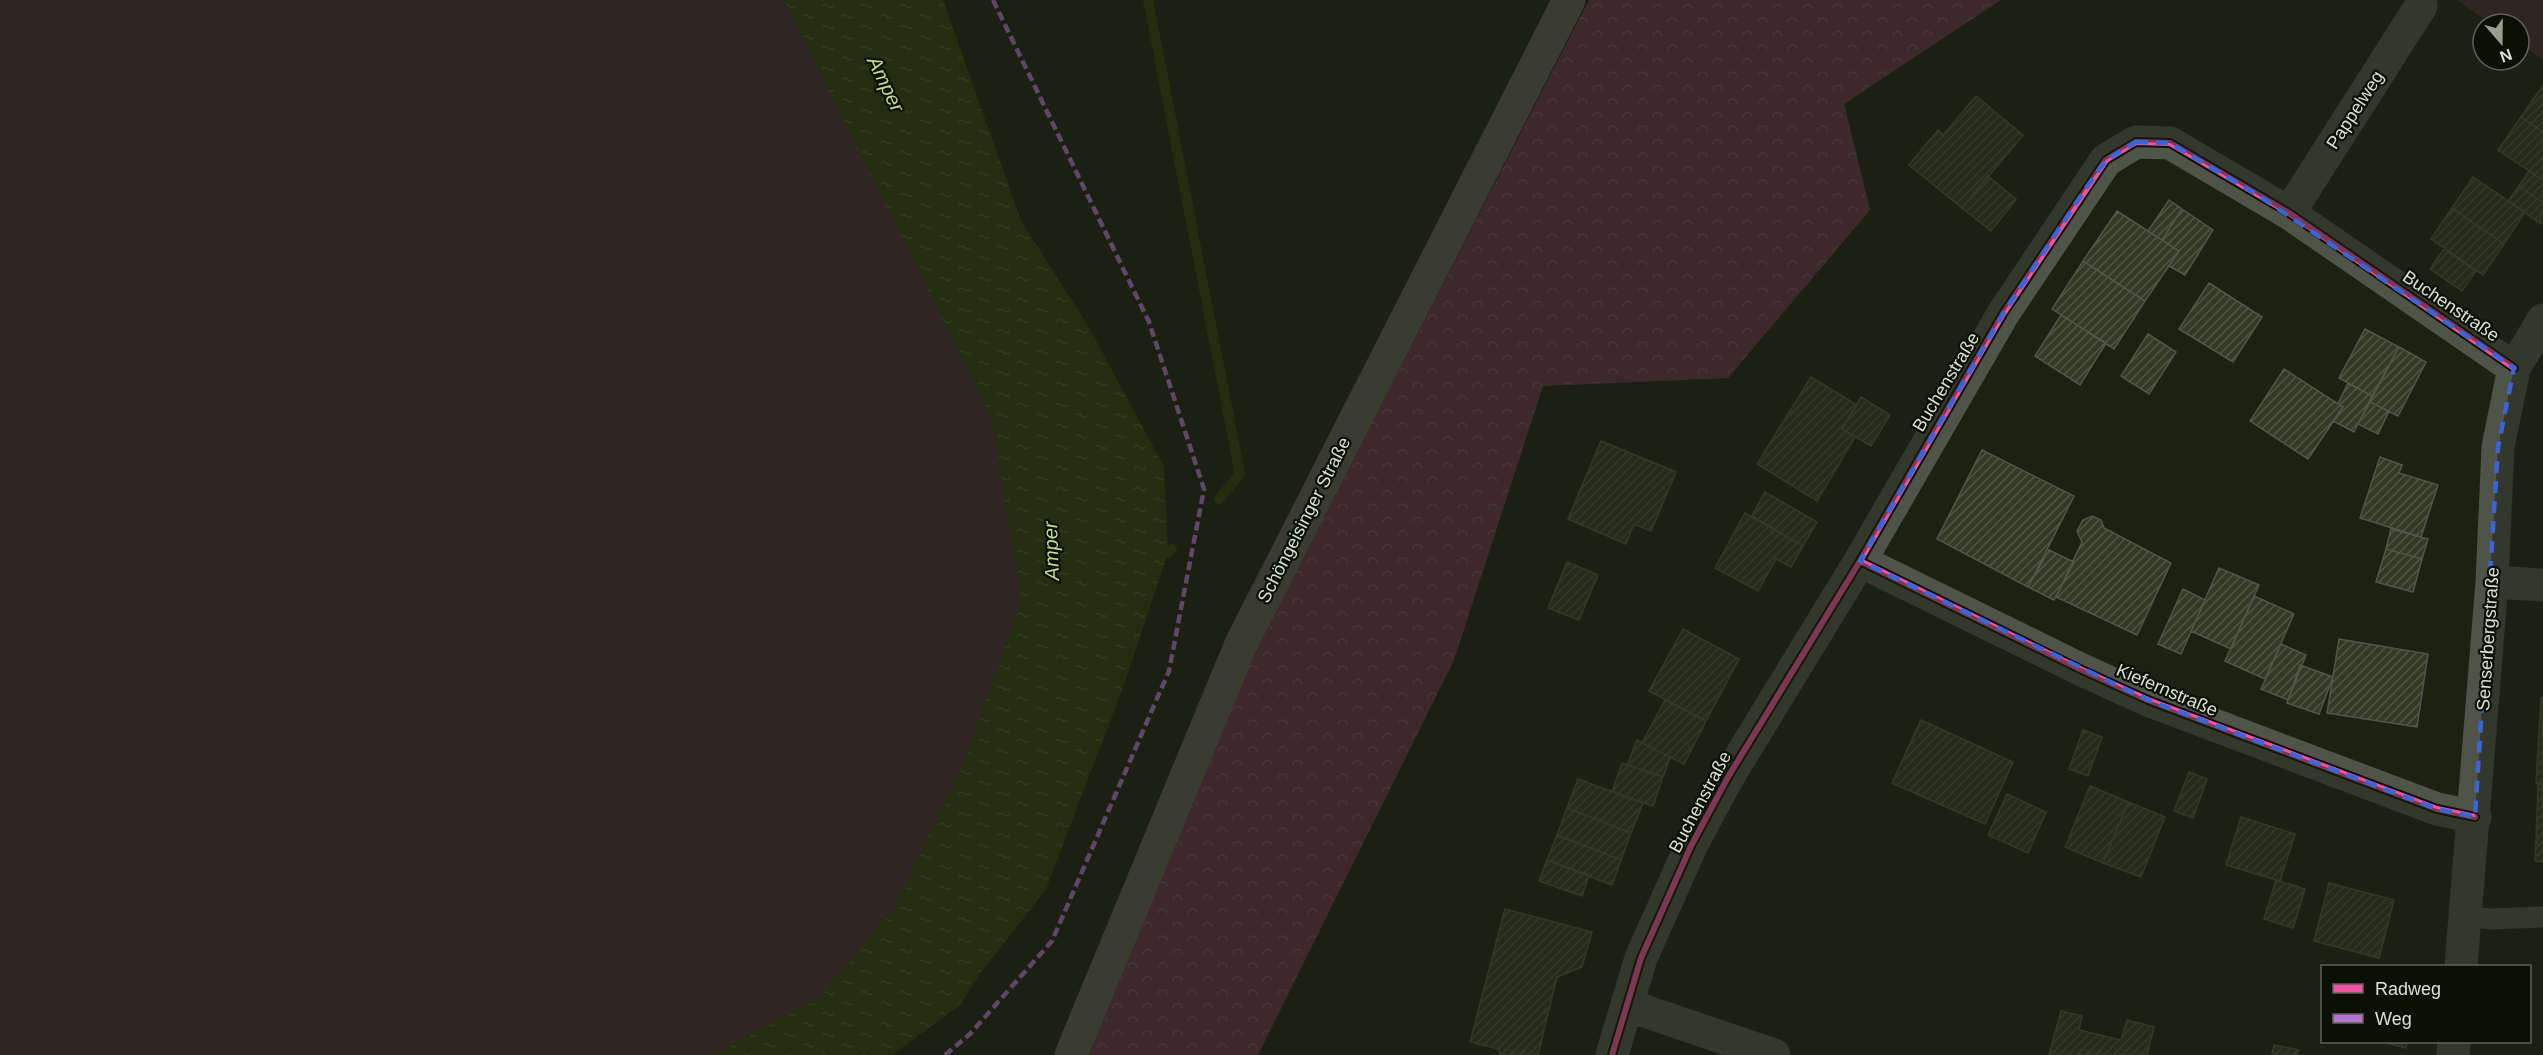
<svg xmlns="http://www.w3.org/2000/svg" width="2543" height="1055" viewBox="0 0 2543 1055" font-family="Arial,sans-serif">
  <style>
    .grass { fill: #492a39 }
    .forest { fill: url(#forest-crowns) }
    .water { fill: url(#water-ripples) }
    .lines { fill: none; stroke-linecap: round; stroke-linejoin: round }
    .stream { stroke: #303d0d; stroke-width: 10 }
    .building { fill: url(#building-hatch); stroke: #52564a; stroke-width: 1.5 }
    .lane { stroke: #505448; stroke-width: 21 }
    .street { stroke: #505448; stroke-width: 33 }
    .primary { stroke: #605d58; stroke-width: 33 }
    .quiet { stroke: #b673d3; stroke-width: 4.5; stroke-dasharray: 9 4.5; stroke-linecap: butt }
    .cycleway-casing { stroke: #0b0f04; stroke-width: 10 }
    .cycleway { stroke: #f153a3; stroke-width: 6 }
    .marked { fill: none; stroke: #3a64d7; stroke-width: 4.5; stroke-dasharray: 12 8; stroke-linejoin: round }
    .labels { text-anchor: middle; dominant-baseline: central; stroke-width: 4.5; stroke-linejoin: round; paint-order: stroke }
    .street-label { font-size: 18px; fill: #dbe1d1; stroke: #0b0f04 }
    .water-label { font-size: 20px; font-style: italic; fill: #c0df82; stroke: #0b0f04 }
  </style>
  <defs>
    <pattern id="forest-crowns" width="20" height="18" patternUnits="userSpaceOnUse" patternTransform="scale(1.5)"><rect width="20" height="18" fill="#67344f"/><path d="M2 6a3 3 0 1 1 6 0M12 15a3 3 0 1 1 6 0" fill="none" stroke="#7c5167"/></pattern>
    <pattern id="water-ripples" width="26" height="14" patternUnits="userSpaceOnUse" patternTransform="scale(1.5)"><rect width="26" height="14" fill="#303d0d"/><path d="M2 4q2-2 4 0t4 0M15 11q2-2 4 0t4 0" fill="none" stroke="#4d592f"/></pattern>
    <pattern id="building-hatch" width="6" height="6" patternUnits="userSpaceOnUse" patternTransform="scale(1.5)"><rect width="6" height="6" fill="#333925"/><path d="M-1 1l2-2M0 6l6-6M5 7l2-2" fill="none" stroke="#505544"/></pattern>
  </defs>
  <rect width="100%" height="100%" fill="#1c2112"/>
  <path class="grass" d="M0,0h784l210,422 27,180 -59,166 -67,139 -75,90 -108,58h-712z
    M2457,0h86v60l-24,-17v-19h-28z"/>
  <path class="forest" d="M1589,0h412l-157,104 26,106 -142,168 -185,8 -89,274 -196,395h-169l165,-402z"/>
  <path class="water" d="M784,0h159l78,221 66,103 77,143 4,86 -44,132 -78,204 -66,85 -20,31 -68,50h-180l108,-58 75,-90 67,-139 59,-166 -28,-180z"/>
  <g class="lines">
    <path class="stream" d="M1148,0l92,474 -21,25
      M1168,553l4,-4"/>
  </g>
  <path class="building" d="M2543,85v47l-22,-15z
    M1976,96l47,39 -61,73 -53,-43 29,-35 5,5z
    M2521,117l22,15v48l-45,-30z
    M2529,171l14,9v23l-24,-17z
    M1988,176l28,23 -25,32 -29,-23z
    M2473,177l52,35 -21,32 -52,-36z
    M2519,186l24,17 -2,21 -33,-23z
    M2169,200l13,9 -20,31 -14,-9z
    M2452,208l52,36 -21,31 -52,-36z
    M2182,209l31,21 -28,45 -16,-9 10,-15 -17,-11z
    M2117,211l62,40 -34,50 -62,-40z
    M2444,249l32,22 -14,20 -32,-22z
    M2083,261l62,40 -31,48 -62,-40z
    M2209,283l53,34 -29,45 -54,-33z
    M2061,315l45,28 -26,42 -45,-29z
    M2365,329l34,18 -27,49 -33,-18z
    M2148,334l28,18 -27,42 -28,-18z
    M2399,347l27,15 -28,54 -28,-14z
    M2284,369l59,38 -35,52 -58,-38z
    M1811,377l46,28 -15,24 13,8 -38,64 -60,-37z
    M2348,383l24,13 -18,36 -21,-11 10,-14 -5,-3z
    M1861,397l29,18 -19,31 -29,-17z
    M2370,402l19,9 -11,23 -20,-10z
    M1601,441l75,31 -25,59 -17,-7 -8,20 -58,-25z
    M1982,450l92,46 -46,91 -91,-48z
    M2380,457l22,8 -3,8 39,12 -17,52 -61,-19z
    M1765,492l52,30 -14,24 -51,-30z
    M1745,513l58,33 -12,21 -15,-8 -18,32 -43,-23z
    M2092,516l9,4 3,8 67,35 -34,72 -81,-38 26,-55 -5,-11 6,-11z
    M2391,529l37,10 -6,20 -36,-10z
    M2386,549l36,10 -9,33 -37,-10z
    M2049,550l25,12 -20,38 -26,-13z
    M1567,562l31,13 -19,45 -31,-12z
    M2219,568l40,17 -28,64 -40,-18z
    M2183,589l22,11 -24,54 -23,-10z
    M2254,596l40,18 -29,65 -40,-18z
    M1683,629l56,30 -33,62 -57,-30z
    M2339,639l89,15 -11,73 -90,-14z
    M2281,644l25,11 -18,45 -27,-11z
    M2300,665l33,12 -14,37 -32,-11z
    M2541,698h2v86l-7,-1z
    M1665,700l41,21 -22,43 -42,-21z
    M1921,720l92,42 -28,62 -93,-41z
    M2083,730l19,7 -14,39 -19,-7z
    M1637,740l33,17 -7,20 -36,-12z
    M1622,763l41,14 -10,29 -41,-14z
    M2189,772l18,7 -14,39 -19,-7z
    M1578,779l65,24 -12,30 -64,-25z
    M2538,784h5v33h-6z
    M2090,786l38,16 -25,61 -38,-16z
    M2007,794l39,18 -18,41 -40,-18z
    M2128,802l37,15 -24,60 -38,-14z
    M1567,808l64,25 -10,27 -64,-25z
    M2241,817l54,17 -15,47 -54,-16z
    M2537,817h6v45l-8,-1z
    M1557,835l64,25 -9,25 -65,-25z
    M1547,860l42,15 -7,21 -43,-15z
    M2276,880l29,9 -12,39 -29,-9z
    M2329,883l65,17 -15,58 -65,-17z
    M1505,909l87,23 -10,35 -25,10 -19,78h-38l-1,-6 -29,-7z
    M2061,1011l21,5 -3,14 42,10 6,-20 27,7 -7,28h-98z
    M2383,1042h24l-1,6z
    M2274,1045l25,5 -2,5h-25z"/>
  <g class="lines">
    <path class="lane" d="M2465,917l27,2 51,-2"/>
    <path class="street" d="M2289,213l132,-207
      M1860,561l222,109 66,30 289,109 38,8
      M2492,582l51,3
      M2461,966l31,-384 6,-135 16,-79 29,-48
      M1627,1005l147,50
      M1612,1055l29,-97 50,-112 37,-69 132,-216 143,-247 103,-154 30,-18 34,1 119,70 225,155
      M2453,1055l1,-13"/>
    <path class="primary" d="M1071,1055l170,-411 328,-644"/>
    <path class="quiet" d="M945,1055l25,-21 82,-93 117,-270 35,-182 -55,-167 -156,-322"/>
    <g class="cycleway-casing">
      <path id="cycleway" d="M1860,561l222,109 66,30 289,109 38,8
        M1612,1055l29,-97 50,-112 37,-69 132,-216 143,-247 103,-154 30,-18 34,1 119,70 225,155"/>
    </g>
    <use href="#cycleway" class="cycleway"/>
  </g>
  <path d="M0 0H2543V1055H0ZM2136,142l34,1 86,51 258,174 -16,79 -23,370 -38,-8 -289,-109 -288,-139 143,-247 81,-123 22,-31z" fill="#1c2112" fill-opacity=".55" fill-rule="evenodd"/>
  <path class="marked" d="M2136,142l34,1 86,51 258,174 -16,79 -23,370 -38,-8 -289,-109 -288,-139 143,-247 81,-123 22,-31z"/>
  <g class="labels">
    <g class="street-label">
      <text transform="translate(2355 110) rotate(-57)">Pappelweg</text>
      <text transform="translate(2451 306) rotate(34)">Buchenstraße</text>
      <text transform="translate(1946 382) rotate(-59)">Buchenstraße</text>
      <text transform="translate(1304 520) rotate(-63)">Schöngeisinger Straße</text>
      <text transform="translate(2488 639) rotate(-86)">Senserbergstraße</text>
      <text transform="translate(2167 690) rotate(23)">Kiefernstraße</text>
      <text transform="translate(1700 802) rotate(-62)">Buchenstraße</text>
    </g>
    <g class="water-label">
      <text transform="translate(886 84) rotate(64)">Amper</text>
      <text transform="translate(1051 551) rotate(-92)">Amper</text>
    </g>
  </g>
  <rect x="2321" y="965" width="210" height="78" fill="#0b0f04" stroke="#5e6356" stroke-width="1.5"/>
  <rect x="2333" y="984" width="30" height="9" fill="#f153a3" stroke="#5e6356" stroke-width="1.5"/>
  <text x="2375" y="995" font-size="18" fill="#dbe1d1">Radweg</text>
  <rect x="2333" y="1014" width="30" height="9" fill="#b673d3" stroke="#5e6356" stroke-width="1.5"/>
  <text x="2375" y="1025" font-size="18" fill="#dbe1d1">Weg</text>
  <g transform="translate(2501 42) rotate(160)"><circle r="28" fill="#0b0f04" stroke="#5e6356" stroke-width="1.5"/>
  <path d="M0-4.5L10 22L0 15L-10 22Z" fill="#989e8e"/>
  <text y="-9" font-size="16" font-weight="bold" text-anchor="middle" fill="#dbe1d1">N</text>
  </g>
</svg>
